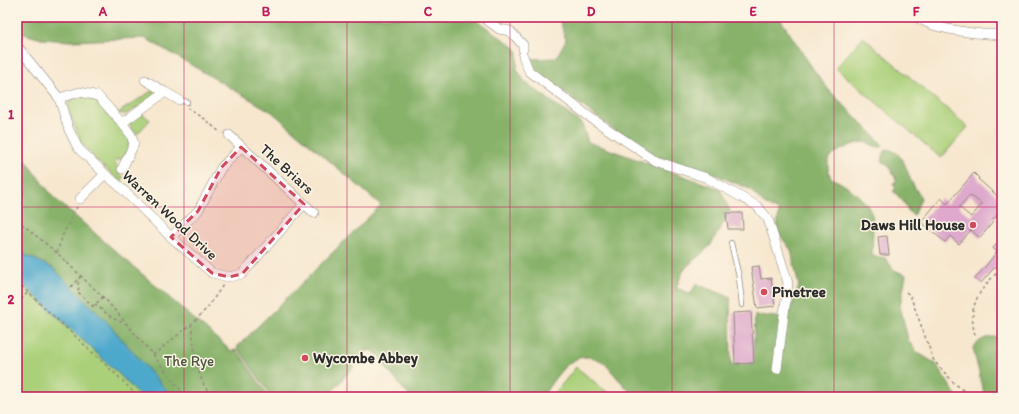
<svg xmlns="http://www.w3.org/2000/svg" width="1019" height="414" viewBox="0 0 1019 414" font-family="Itim,sans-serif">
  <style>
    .green { fill: #abd07a; stroke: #6b7e52 }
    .forest { fill: #88b26a; stroke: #5a6e4a }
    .water { fill: #4ea9cc; stroke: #3c6a7c }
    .building { fill: #dea9cc; fill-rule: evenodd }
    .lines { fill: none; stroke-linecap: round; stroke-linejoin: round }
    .service-casing { stroke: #91897d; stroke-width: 6 }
    .minor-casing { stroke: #91897d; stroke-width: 10 }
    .path { stroke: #91897d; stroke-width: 1.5; stroke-dasharray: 3 3; stroke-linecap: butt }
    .service { stroke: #fff; stroke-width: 4.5 }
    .minor { stroke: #fff; stroke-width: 9 }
    .marked { fill: #d1495b; fill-opacity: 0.2; stroke: #d1495b; stroke-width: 3; stroke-dasharray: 8 5; stroke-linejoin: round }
    .grid { fill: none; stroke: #c2185b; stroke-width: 1; stroke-opacity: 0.55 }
    .poi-dot { fill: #d1495b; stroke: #fcf5e5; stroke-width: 1.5 }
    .labels { text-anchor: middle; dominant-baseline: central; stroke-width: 3; stroke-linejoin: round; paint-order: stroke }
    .street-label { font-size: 15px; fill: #2b2b2b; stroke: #fcf5e5 }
    .poi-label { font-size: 15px; font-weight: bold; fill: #2b2b2b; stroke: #fcf5e5; text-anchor: start }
    .park-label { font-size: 15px; fill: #4b543f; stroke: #fcf5e5 }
    .neatline { fill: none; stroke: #c2185b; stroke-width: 1.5 }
    .grid-label { font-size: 13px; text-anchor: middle; font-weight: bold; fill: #c2185b }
  </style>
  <rect width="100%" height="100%" fill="#fcf5e5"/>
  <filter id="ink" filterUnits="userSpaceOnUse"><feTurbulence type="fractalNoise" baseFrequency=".025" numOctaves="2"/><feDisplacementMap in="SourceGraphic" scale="8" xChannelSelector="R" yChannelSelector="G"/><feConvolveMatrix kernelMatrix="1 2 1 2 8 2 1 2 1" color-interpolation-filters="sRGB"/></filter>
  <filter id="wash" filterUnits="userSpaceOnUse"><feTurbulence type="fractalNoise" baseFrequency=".012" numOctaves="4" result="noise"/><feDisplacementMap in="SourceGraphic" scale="16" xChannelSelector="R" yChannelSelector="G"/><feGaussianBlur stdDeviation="0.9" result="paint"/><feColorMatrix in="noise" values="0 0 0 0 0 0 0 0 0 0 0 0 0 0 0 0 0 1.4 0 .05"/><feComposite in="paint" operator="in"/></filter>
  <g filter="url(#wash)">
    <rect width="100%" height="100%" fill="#f7e7cf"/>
    <path class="green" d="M863,37l105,90 -27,31 -105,-90z
      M153,90l1,1 -1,5 -26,18h-3l-6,-1z
      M80,97h8l8,4 33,37c2,8 -2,18 -8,22l-4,-1 -2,5 3,3 2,8 4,2 -3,5 -23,-20 -17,-20 -14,-36 2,-4z
      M141,113l9,7 -14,15 -7,-12z
      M17,279l100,93 24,25h-124z
      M576,367l37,30h-61z"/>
    <path class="forest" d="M17,17h455l42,30 4,5 -1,17 8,13 57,42 6,18 132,47 10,22 -20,35 -26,23 -8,19 15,6 5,-10 34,13 1,68 22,-1 2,-49 32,3 12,-32 -8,-36 -14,-19 2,-20 -15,-7 -14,-15 -51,-21 -45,-12 -42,-28 -78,-58 -4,-11 26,-1 10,-18 -6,-19 4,-4h215l34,52 15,20 55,56 -1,2c-7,1 -13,-5 -19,-5 -11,1 -28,10 -35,17v12l3,7c14,6 36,21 41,37 2,6 0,33 0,41l13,2 9,12 12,5 -6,31 8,34 9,12 19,12 21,33h-321c-8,-7 -15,-15 -22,-23 -3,-3 -6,-8 -10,-11 -30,-20 -48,14 -62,34h-132l-27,-33 -3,-7 -8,-7 -7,2 -15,19 -23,26h-55l-35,-50 144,-142 -109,-93 -127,-74 -75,3 -28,-2 -25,-7z
      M17,148l36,49 178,154 6,-1 32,47h-95l-13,-13 -55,-63 -53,-53 -36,-17z
      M887,149c16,3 19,19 24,32 3,6 7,11 10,17l-7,17 -5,-3 -6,-11 -10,-10 3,-3 -3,-5 4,-2 -8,-15 -6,-4 -1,-7z
      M1002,336v61h-17l-12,-49c10,-12 14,-10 29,-12z"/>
    <path class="water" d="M17,251l36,17 53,53 55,63 13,13h-33l-24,-25 -100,-93z"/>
    <g id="blocks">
      <path class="building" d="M974,173l5,5 -1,1 24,21v9l-10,12 1,1 -13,16 -9,-8 -12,14 -9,-8 -5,6 -24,-20 20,-24 6,6zM970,195l12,9 -11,13 -12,-10z
        M726,213h16l1,16h-15z
        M887,236l2,19h-9l-2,-18z
        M1002,238v24l-5,5 -4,2 -12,14 -6,-4 22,-27 -4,-4z
        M759,266l2,13 10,-1 4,28 -18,2 -6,-41z
        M751,312l3,51 -19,1 -2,-51z"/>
    </g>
  </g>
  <g filter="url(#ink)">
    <use href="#blocks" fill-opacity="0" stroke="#91897d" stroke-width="1"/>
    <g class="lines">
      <g class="service-casing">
        <path id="service" d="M179,100l8,2
          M731,243l8,34 3,28"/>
      </g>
      <g class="minor-casing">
        <path id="minor" d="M483,17l16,12 11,2 13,14v4
          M916,17c6,3 11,6 17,8 14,5 55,11 69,9
          M17,46l42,52 10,32 9,18 27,26 13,11 53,52 41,36 17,4 13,-3 62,-70
          M523,56l6,15 62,47 65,43 51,17 50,28 11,13 20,64 -11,86
          M165,92l14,8
          M59,98l21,-6 18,4 24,27 43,-31 -20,-12
          M229,135l85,78
          M122,169l12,-25 -3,-9 -9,-12
          M80,199l25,-25
          M171,237l27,-26 23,-43 20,-21"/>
      </g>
      <path class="path" d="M187,108l17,11 17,14
        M17,220l40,33 50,48 46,54 33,42
        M57,253l6,-19 14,-27
        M80,276l-2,8 1,4 -2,3 16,15
        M17,282l105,98 16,17
        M71,287l8,-9
        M906,292l4,3 24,66 20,22 18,14
        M17,304l11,-12
        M95,304l17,14 14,6
        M92,307l11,-10
        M191,324c4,24 4,56 22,73
        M975,335c-8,-31 5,-46 27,-67
        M153,355l41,-33 14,-15 15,-22"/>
      <use href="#service" class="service"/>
      <use href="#minor" class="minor"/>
    </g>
  </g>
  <path class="marked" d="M241,147l63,57 -62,70 -13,3 -17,-4 -41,-36 27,-26 23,-43z"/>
  <path class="grid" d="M184,17v380M347,17v380M510,17v380M672,17v380M834,17v380M17,207h985"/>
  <g class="poi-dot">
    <circle cx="973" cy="225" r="4"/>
    <circle cx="764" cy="292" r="4"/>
    <circle cx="305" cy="358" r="4"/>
  </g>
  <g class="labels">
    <g class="street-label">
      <text transform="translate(287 169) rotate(42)">The Briars</text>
      <text transform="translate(170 215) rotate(43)">Warren Wood Drive</text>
    </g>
    <g class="poi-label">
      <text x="965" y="225" text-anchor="end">Daws Hill House</text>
      <text x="772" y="292">Pinetree</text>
      <text x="313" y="358">Wycombe Abbey</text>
    </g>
    <g class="park-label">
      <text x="189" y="361">The Rye</text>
    </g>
  </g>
  <rect width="1019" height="414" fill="none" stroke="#fcf5e5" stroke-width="44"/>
  <rect x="22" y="22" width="975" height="370" class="neatline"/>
  <g class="grid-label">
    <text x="103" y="16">A</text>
    <text x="266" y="16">B</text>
    <text x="428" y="16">C</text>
    <text x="591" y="16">D</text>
    <text x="753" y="16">E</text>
    <text x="916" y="16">F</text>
    <text x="11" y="119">1</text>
    <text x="11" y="304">2</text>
  </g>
</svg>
